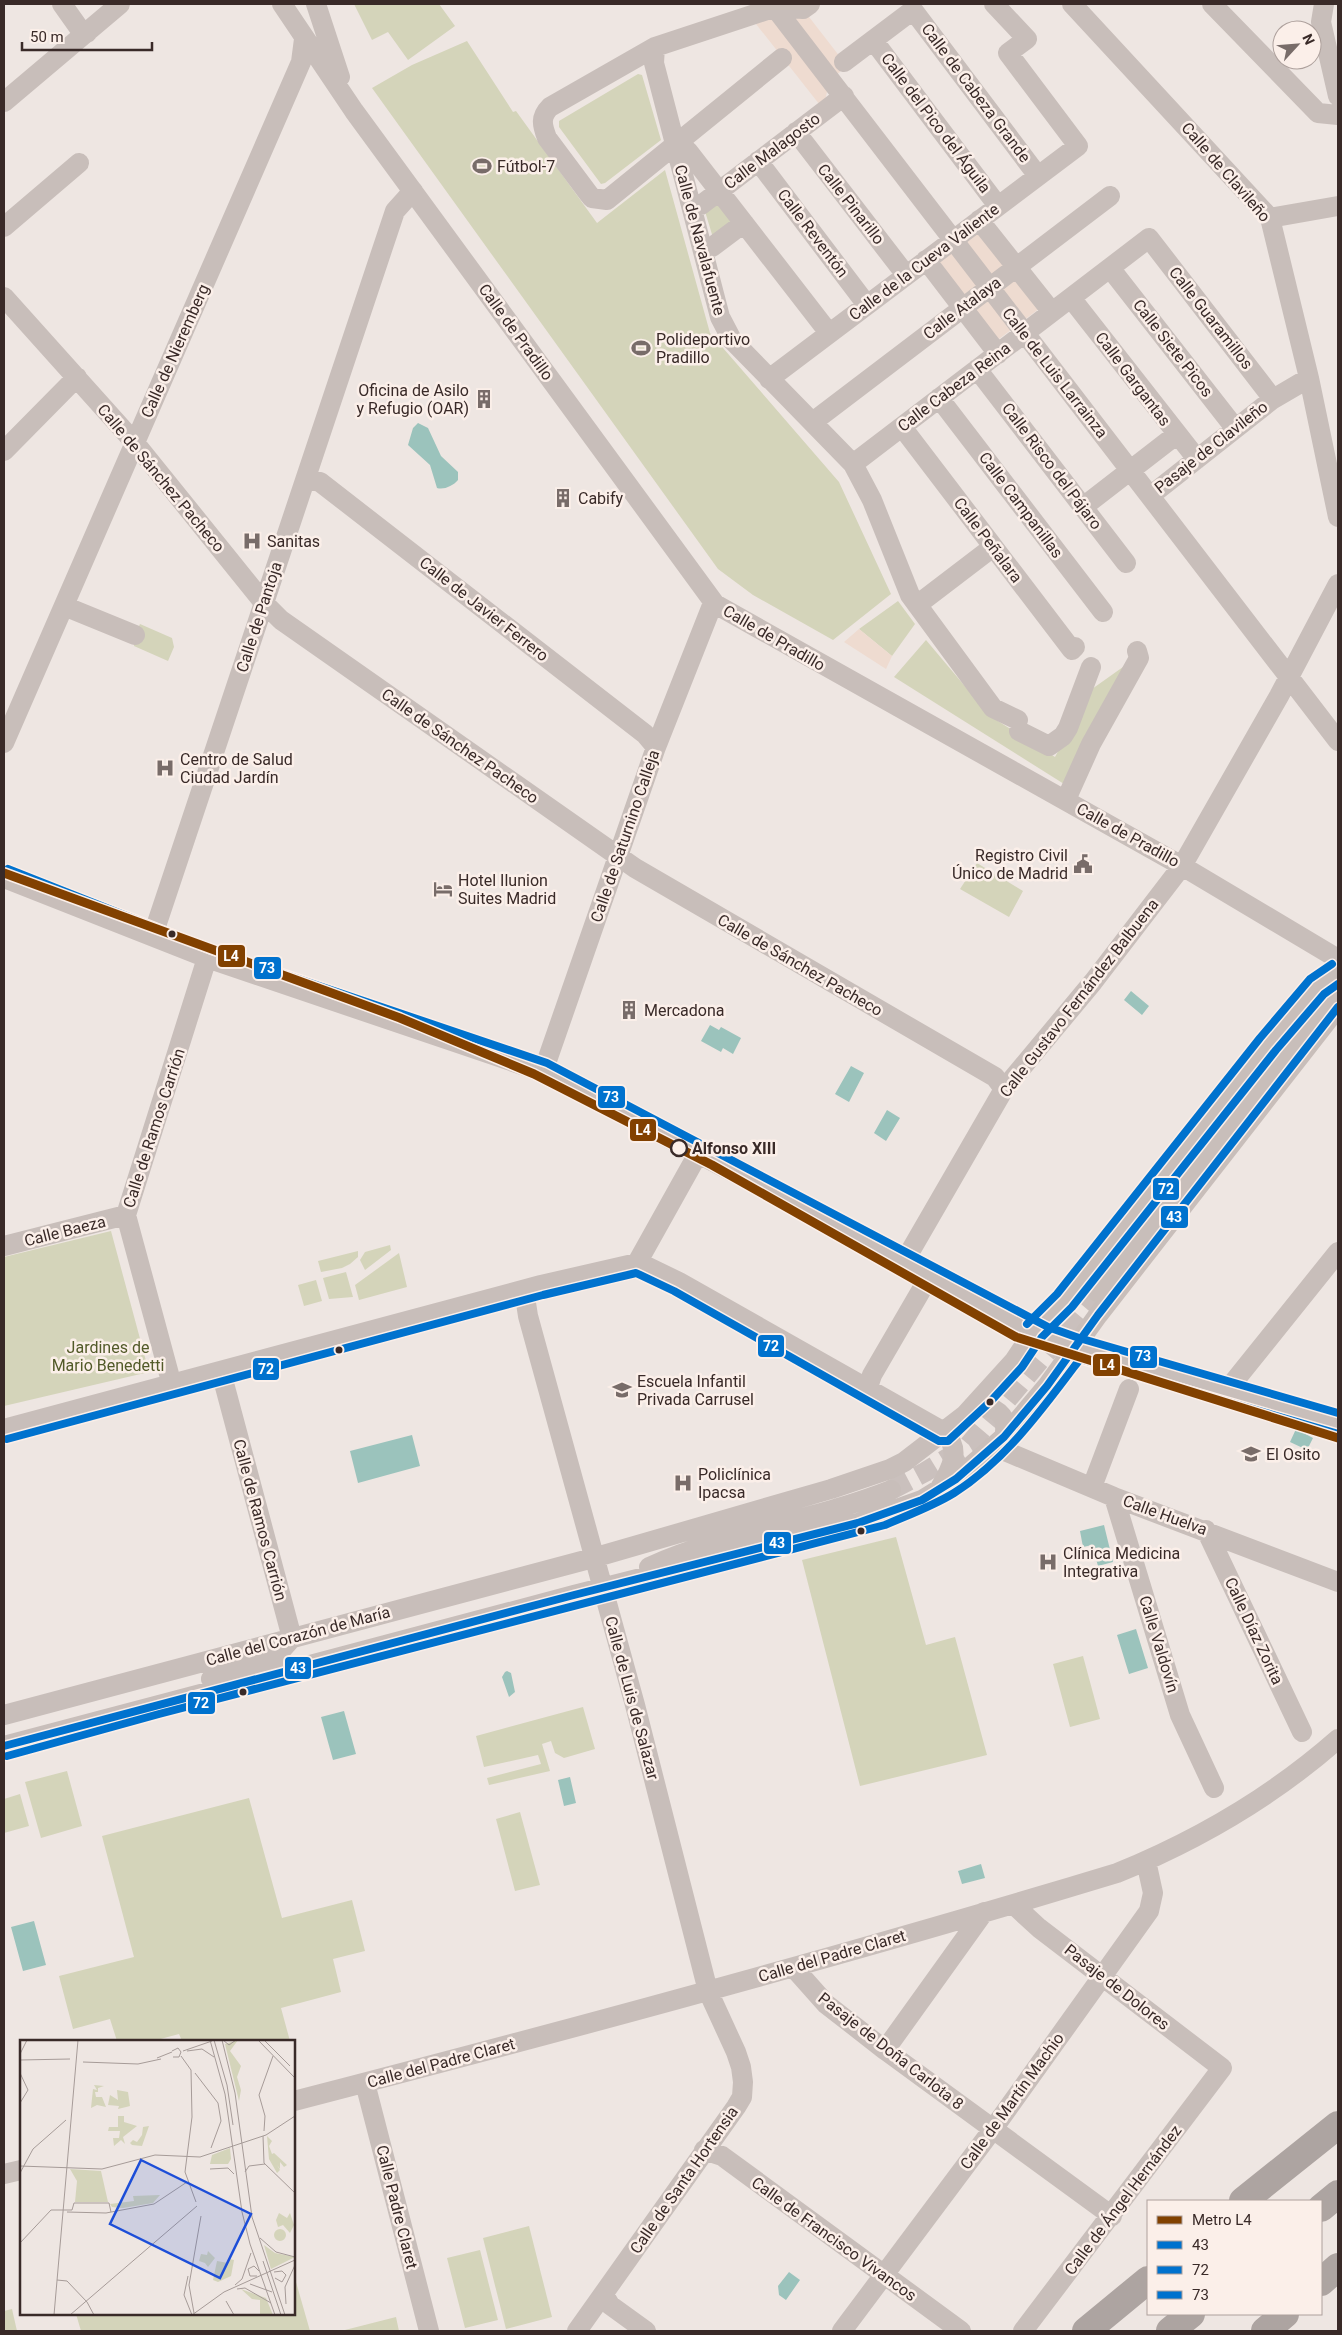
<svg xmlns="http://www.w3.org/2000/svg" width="1342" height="2335" viewBox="0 0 1342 2335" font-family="Roboto,sans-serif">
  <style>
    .green { fill: #d4d4ba }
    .plaza { fill: #eedbd0 }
    .water { fill: #9bc3bc }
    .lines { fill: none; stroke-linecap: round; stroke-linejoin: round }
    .minor-tunnel { stroke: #cac0bd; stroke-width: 20; stroke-dasharray: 20 10; stroke-linecap: butt }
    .minor { stroke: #c8beba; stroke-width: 20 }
    .highway { stroke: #ada4a1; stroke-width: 28 }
    .bus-1-casing { stroke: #fbefe9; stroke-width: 11 }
    .bus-2-casing { stroke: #fbefe9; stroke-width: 11 }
    .bus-3-casing { stroke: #fbefe9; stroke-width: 11 }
    .bus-1 { stroke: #0072ce; stroke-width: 8 }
    .bus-2 { stroke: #0072ce; stroke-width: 8 }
    .bus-3 { stroke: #0072ce; stroke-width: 8 }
    .metro-1-casing { stroke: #fbefe9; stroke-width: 12 }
    .metro-1 { stroke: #824100; stroke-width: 9 }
    .bus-dot { fill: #392a28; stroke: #fbefe9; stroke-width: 2 }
    .stop-dot { fill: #fbefe9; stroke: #392a28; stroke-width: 2.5 }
    .labels { text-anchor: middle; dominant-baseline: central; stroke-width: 5; stroke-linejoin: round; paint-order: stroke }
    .street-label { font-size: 16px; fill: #392a28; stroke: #fbefe9 }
    .poi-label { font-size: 16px; fill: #392a28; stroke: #fbefe9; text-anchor: start }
    .stop-label { font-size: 16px; font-weight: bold; fill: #392a28; stroke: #fbefe9; text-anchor: start }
    .park-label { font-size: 16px; fill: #525a29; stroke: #fbefe9 }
    .inset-road { fill: none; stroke: #a69b98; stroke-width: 1 }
    .view { fill: #1d4ed8; fill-opacity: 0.15; stroke: #1d4ed8; stroke-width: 2.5 }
    .inset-edge { fill: none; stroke: #392a28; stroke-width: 2.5 }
    .line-badge { stroke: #fbefe9; stroke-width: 2 }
    .badge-label { font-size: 14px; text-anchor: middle; font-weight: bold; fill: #fff }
  </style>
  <rect width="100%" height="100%" fill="#eee6e2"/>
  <path class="green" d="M354,4h85l16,22 -47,34 -20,-28 -16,8z
    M467,41l46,71 3,-1 81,112 68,-53 45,163 129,149 52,112 -58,46 -80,-45 -35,-26 -346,-481 40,-23z
    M638,74l4,1 19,65 -56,43 -4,1 -42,-57v-6z
    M718,198l19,24 -23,19 -10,-33z
    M898,601l17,23 -23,32 -33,-27z
    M140,624l32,14 2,9 -6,14 -34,-15 1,-11z
    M926,640l64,76 65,41 37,-68 38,-27 -58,127 -178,-112z
    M977,863l46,28 -14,26 -49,-28z
    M111,1231l38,141 -145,34v-149z
    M390,1245l1,5 -26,20 -5,-10 5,-8z
    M358,1251v6l-8,7 -8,4 -21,4 -3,-11z
    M399,1253l8,34 -48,13 -4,-15z
    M346,1272l7,25 -24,2 -6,-21z
    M316,1280l6,21 -18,5 -6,-21z
    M896,1537l30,108 29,-8 32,118 -127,31 -58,-226z
    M1083,1656l17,63 -30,8 -17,-63z
    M583,1707l12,42 -31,9 -9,-5 -4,-12 -9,3 8,27 -61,14 -2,-7 54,-14 -3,-9 -54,12 -8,-31z
    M67,1771l15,55 -41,12 -16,-56z
    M20,1794l9,32 -25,7v-34z
    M249,1798l33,120 70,-18 13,51 -32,8 8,33 -60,16 9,33h-108l-3,-7 -26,7h-36l-7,-22 -37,10 -14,-53 75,-19 -32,-121z
    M520,1812l20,73 -25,6 -19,-72z
    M529,2226l23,91 -46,12 -23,-91z
    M480,2250l18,70 -33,8 -18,-70z
    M294,2275l16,56h-229l-5,-17h218z
    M12,2309l5,22h-13v-20z
    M396,2317l3,14h-58z"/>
  <path class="plaza" d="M799,4l45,58 -4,10 -10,7 -7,30 -67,-85z
    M981,230l59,78 -45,34 -59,-77z
    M859,629l33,27 -6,13 -42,-27z"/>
  <path class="water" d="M418,423l10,5 13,28 17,16v8c-5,6 -14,10 -21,8l-7,-23 -22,-20 5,-17z
    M1131,991l18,15 -7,9 -18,-15z
    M710,1025l9,5 2,-3 20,11 -8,16 -10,-6 -2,4 -20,-11z
    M851,1066l13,7 -15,29 -14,-8z
    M887,1110l13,8 -14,23 -12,-8z
    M1296,1429l17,9 -6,12 -17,-8z
    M412,1435l8,31 -62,17 -8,-32z
    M1104,1525l9,37 -15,4 -6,-21 -9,2 -3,-16z
    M1136,1629l12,39 -19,6 -12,-39z
    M507,1671l4,2 4,19 -6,5 -7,-20 3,-5z
    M344,1711l12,43 -23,6 -12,-43z
    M570,1777l6,26 -12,3 -6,-26z
    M981,1864l4,14 -23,6 -4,-13z
    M34,1921l12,44 -23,6 -12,-44z
    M789,2272l11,8 -14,20 -7,-5 -1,-9z"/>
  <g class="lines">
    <path class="minor-tunnel" d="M891,1490l34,-18 44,-27 128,-153"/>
    <path class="minor" d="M62,4l17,24 8,5
      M282,4l72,107 361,493 467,262 156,93
      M316,4l24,73
      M772,4l566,737
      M1072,4l198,214 39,160 29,139
      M1212,4l106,109 20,2
      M1324,4l-3,18 17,74
      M873,40l125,166
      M655,47l-1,16 66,254 12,23 121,124 19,36 38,95 83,113 25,12
      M782,58l-175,142 -15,-2 -4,-5 -41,-55c-5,-13 -7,-21 3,-31l105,-60 121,-40 27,2 7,-5
      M844,62l69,-52 125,166
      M4,102l116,-98
      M796,132l110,143
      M688,151l141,182
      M758,161l109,144
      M701,205l143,-109
      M1270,218l68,-12
      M979,220l73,92
      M4,227l75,-64
      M712,247l32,-24
      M926,260l72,94
      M1110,268l125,160
      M4,297l131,146 129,160 17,17 354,248 360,209 9,12
      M1071,298l126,161
      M977,369l149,194
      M769,379l309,-233 -70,-93 19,-14 -33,-35
      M939,398l164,214
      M814,421l296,-225
      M902,427l170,223 3,-3
      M4,451l73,-74
      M853,464l296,-226 124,161
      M306,479l14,3 325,252 11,13
      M1150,496l123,-97 36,-21
      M1083,507l93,-72
      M917,605l76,-58
      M64,606l71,29
      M1019,731l30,15 14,-10 5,-8 23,-61
      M4,743l297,-681 3,-23
      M1069,793l22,-49 48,-86 -2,-7
      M4,878l203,80 336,114 501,264 32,12 262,75
      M153,935l242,-724 18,-20
      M543,1072l113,-325 55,-139 4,-4
      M4,1246l122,-31
      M904,1262l100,-173 89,-107 89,-116 97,-170 59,-112
      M637,1263l62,-111
      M524,1290l4,26 107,389 73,286 28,61 5,15 2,15 -1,15 -6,10 -159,224
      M1097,1292l241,-307
      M221,1372l71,266
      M172,1385l-46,-170 81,-257
      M868,1387l4,-12 57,-98
      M1223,1391l9,-7 106,-132
      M973,1406c21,-1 37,8 31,31
      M4,1429l537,-144 96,-22 9,3 33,16 265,150c18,18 7,37 -4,56
      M993,1446l121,51 224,85
      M1092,1487l37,-98
      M1114,1497l66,218 34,73
      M1206,1530l96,202
      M649,1567c78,-35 163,-46 242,-77
      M211,1679l64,-22 17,-19
      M4,1715l589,-157 238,-69 59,-20 14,-7 61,-47 49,-54 20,-30 30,-30 204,-257 49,-58 21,-14
      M4,1746l570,-151 284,-72 64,-23 34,-21 48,-42 43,-51 51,-71 240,-308
      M1013,1904l26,24 183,140 -199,263
      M794,1968l32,36 59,46 227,166
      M885,2050l99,-138
      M365,2083l64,248
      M294,2101c275,-71 550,-145 823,-228 81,-33 155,-76 221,-134
      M704,2150l18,6 239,175
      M4,2174l17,-4
      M604,2295l6,10 36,26
      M842,2331l151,-202 156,-218 4,-18 -7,-32"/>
    <path class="highway" d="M1243,2201l95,-76
      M1321,2208l17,-14
      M1321,2282l17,-15
      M1086,2331l62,-51
      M1170,2331l21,-17
      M1265,2331l20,-17"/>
    <g class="bus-1-casing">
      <path id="bus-1" d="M4,1746l570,-151 284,-72 64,-23 34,-21 48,-42 43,-51 51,-71 240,-308"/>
    </g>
    <g class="bus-2-casing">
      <path id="bus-2" d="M7,1439l536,-144 93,-22 38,18 265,150h9l43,-40 31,-34 20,-30 30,-30 204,-257 48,-56 14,-10
        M7,1756l152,-42 726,-189c23,-10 48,-19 69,-32 52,-33 90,-86 126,-134l255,74"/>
    </g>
    <g class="bus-3-casing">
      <path id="bus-3" d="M8,869l202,80 337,114 501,264 31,11 259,75
        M1027,1324l30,-30 203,-256 50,-59 22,-15"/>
    </g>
    <use href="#bus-1" class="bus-1"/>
    <use href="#bus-2" class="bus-2"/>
    <use href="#bus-3" class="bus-3"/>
    <g class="metro-1-casing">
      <path id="metro-1" d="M4,873l396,145 134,56 178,91 304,172 322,101"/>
    </g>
    <use href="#metro-1" class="metro-1"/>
  </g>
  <defs>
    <g id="stadium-bare" transform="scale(1.5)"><path d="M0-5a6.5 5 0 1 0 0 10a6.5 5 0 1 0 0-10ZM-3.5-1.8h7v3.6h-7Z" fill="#786c69" stroke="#fbefe9" stroke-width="2.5" paint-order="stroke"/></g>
    <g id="building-bare" transform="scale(1.5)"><path d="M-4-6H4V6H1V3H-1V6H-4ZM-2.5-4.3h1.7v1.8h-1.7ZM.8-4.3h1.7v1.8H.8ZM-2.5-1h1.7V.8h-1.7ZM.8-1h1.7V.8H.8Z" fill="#786c69" stroke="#fbefe9" stroke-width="2.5" paint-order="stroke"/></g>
    <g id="hospital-bare" transform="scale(1.5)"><path d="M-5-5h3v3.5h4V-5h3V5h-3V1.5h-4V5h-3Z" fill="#786c69" stroke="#fbefe9" stroke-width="2.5" paint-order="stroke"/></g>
    <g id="civic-bare" transform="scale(1.5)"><path d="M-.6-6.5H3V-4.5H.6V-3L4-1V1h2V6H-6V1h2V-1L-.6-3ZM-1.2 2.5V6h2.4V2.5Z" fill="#786c69" stroke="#fbefe9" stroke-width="2.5" paint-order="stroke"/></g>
    <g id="hotel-bare" transform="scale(1.5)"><path d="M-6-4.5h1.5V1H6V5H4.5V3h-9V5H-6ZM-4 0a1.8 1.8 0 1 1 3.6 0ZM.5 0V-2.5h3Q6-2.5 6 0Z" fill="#786c69" stroke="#fbefe9" stroke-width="2.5" paint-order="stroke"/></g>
    <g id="school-bare" transform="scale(1.5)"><path d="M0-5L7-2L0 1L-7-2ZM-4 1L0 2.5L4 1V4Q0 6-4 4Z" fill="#786c69" stroke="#fbefe9" stroke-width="2.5" paint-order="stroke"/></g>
  </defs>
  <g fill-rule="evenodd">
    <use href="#stadium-bare" x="482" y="166"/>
    <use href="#stadium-bare" x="641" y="348"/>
    <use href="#building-bare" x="484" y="399"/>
    <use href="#building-bare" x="563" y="498"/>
    <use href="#hospital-bare" x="252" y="541"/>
    <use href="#hospital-bare" x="165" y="768"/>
    <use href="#civic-bare" x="1083" y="864"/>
    <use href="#hotel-bare" x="443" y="889"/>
    <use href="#building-bare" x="629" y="1010"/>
    <use href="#school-bare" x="622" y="1390"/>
    <use href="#school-bare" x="1251" y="1454"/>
    <use href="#hospital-bare" x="683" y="1483"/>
    <use href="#hospital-bare" x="1048" y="1562"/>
  </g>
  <g class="bus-dot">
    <circle cx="172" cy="934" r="4.5"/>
    <circle cx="339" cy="1350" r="4.5"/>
    <circle cx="990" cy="1402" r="4.5"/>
    <circle cx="861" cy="1531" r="4.5"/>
    <circle cx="243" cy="1692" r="4.5"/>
  </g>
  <circle class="stop-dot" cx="679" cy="1148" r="8"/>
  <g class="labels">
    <g class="street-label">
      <text transform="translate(976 93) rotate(53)">Calle de Cabeza Grande</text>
      <text transform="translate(936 123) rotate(53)">Calle del Pico del Águila</text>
      <text transform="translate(772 151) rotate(-37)">Calle Malagosto</text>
      <text transform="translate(1226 172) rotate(49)">Calle de Clavileño</text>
      <text transform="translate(851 204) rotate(52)">Calle Pinarillo</text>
      <text transform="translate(813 233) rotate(53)">Calle Reventón</text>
      <text transform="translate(700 240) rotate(75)">Calle de Navalafuente</text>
      <text transform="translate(924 262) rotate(-37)">Calle de la Cueva Valiente</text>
      <text transform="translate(962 308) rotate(-37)">Calle Atalaya</text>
      <text transform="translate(1211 318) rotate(52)">Calle Guaramillos</text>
      <text transform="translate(516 332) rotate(54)">Calle de Pradillo</text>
      <text transform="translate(1173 348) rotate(52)">Calle Siete Picos</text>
      <text transform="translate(175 351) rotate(-66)">Calle de Nieremberg</text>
      <text transform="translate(1055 373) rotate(52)">Calle de Luis Larrainza</text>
      <text transform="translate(1133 379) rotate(53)">Calle Gargantas</text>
      <text transform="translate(954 387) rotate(-37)">Calle Cabeza Reina</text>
      <text transform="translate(1211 447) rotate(-38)">Pasaje de Clavileño</text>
      <text transform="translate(1052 466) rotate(53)">Calle Risco del Pájaro</text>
      <text transform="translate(161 478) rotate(50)">Calle de Sánchez Pacheco</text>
      <text transform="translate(1021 505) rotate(53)">Calle Campanillas</text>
      <text transform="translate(988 540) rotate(53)">Calle Peñalara</text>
      <text transform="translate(484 609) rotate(38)">Calle de Javier Ferrero</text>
      <text transform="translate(259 617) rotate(-72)">Calle de Pantoja</text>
      <text transform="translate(774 638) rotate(30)">Calle de Pradillo</text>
      <text transform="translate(460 746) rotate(35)">Calle de Sánchez Pacheco</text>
      <text transform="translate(1128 835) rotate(29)">Calle de Pradillo</text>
      <text transform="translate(625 836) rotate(-71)">Calle de Saturnino Calleja</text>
      <text transform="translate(800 965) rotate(30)">Calle de Sánchez Pacheco</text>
      <text transform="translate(1079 998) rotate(-52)">Calle Gustavo Fernández Balbuena</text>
      <text transform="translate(154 1128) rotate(-72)">Calle de Ramos Carrión</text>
      <text transform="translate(65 1231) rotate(-14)">Calle Baeza</text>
      <text transform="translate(1165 1515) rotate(20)">Calle Huelva</text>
      <text transform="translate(260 1520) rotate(75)">Calle de Ramos Carrión</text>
      <text transform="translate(1254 1631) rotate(65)">Calle Díaz Zorita</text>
      <text transform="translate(298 1636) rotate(-15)">Calle del Corazón de María</text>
      <text transform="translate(1159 1644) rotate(73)">Calle Valdovín</text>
      <text transform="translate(632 1698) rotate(75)">Calle de Luis de Salazar</text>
      <text transform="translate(832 1956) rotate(-16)">Calle del Padre Claret</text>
      <text transform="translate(1117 1987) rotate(38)">Pasaje de Dolores</text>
      <text transform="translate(891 2051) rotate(38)">Pasaje de Doña Carlota 8</text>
      <text transform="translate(441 2063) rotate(-15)">Calle del Padre Claret</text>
      <text transform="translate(1012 2101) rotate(-54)">Calle de Martín Machio</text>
      <text transform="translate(684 2180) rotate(-55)">Calle de Santa Hortensia</text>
      <text transform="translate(1123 2200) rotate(-53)">Calle de Ángel Hernández</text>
      <text transform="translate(397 2207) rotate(76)">Calle Padre Claret</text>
      <text transform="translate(834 2239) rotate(36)">Calle de Francisco Vivancos</text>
    </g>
    <g class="poi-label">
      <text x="497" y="166">Fútbol-7</text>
      <text x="656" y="339">Polideportivo<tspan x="656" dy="18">Pradillo</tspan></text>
      <text x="469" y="390" text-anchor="end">Oficina de Asilo<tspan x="469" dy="18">y Refugio (OAR)</tspan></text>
      <text x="578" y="498">Cabify</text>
      <text x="267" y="541">Sanitas</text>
      <text x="180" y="759">Centro de Salud<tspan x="180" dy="18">Ciudad Jardín</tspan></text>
      <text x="1068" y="855" text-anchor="end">Registro Civil<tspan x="1068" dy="18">Único de Madrid</tspan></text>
      <text x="458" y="880">Hotel Ilunion<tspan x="458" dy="18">Suites Madrid</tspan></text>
      <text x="644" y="1010">Mercadona</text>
      <text x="637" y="1381">Escuela Infantil<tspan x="637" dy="18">Privada Carrusel</tspan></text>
      <text x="1266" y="1454">El Osito</text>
      <text x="698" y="1474">Policlínica<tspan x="698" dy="18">Ipacsa</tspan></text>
      <text x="1063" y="1553">Clínica Medicina<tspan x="1063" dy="18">Integrativa</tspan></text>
    </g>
    <g class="stop-label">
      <text x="692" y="1148">Alfonso XIII</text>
    </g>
    <g class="park-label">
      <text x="108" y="1347">Jardines de<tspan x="108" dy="18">Mario Benedetti</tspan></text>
    </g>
  </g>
  <g transform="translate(20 2040)">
    <rect width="275" height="275" fill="#eee6e2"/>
    <path d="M218,0l-8,11 11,15 -4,11 4,13 -2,11 -14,-57zM74,45l10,1 -6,2v4h5h-8l1,5h6l4,10 -9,-2 -6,3 2,-19 4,1zM97,50l11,2 2,14 -12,3 1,-3 -11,-1 2,-10 8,5zM98,76h6v6l13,4 -14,11 2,7 -4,-4 -7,6 -1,-8h6l1,-7h-12l1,-4h9zM129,86l-7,20 -10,-1 -2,-2 3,-3 4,2 5,-7 1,-8zM247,96l5,5 -3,5 3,8 2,-1 13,12 -3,2 -4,-5v7l-3,-4 3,5 -3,3 -8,-14zM210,108l1,11 -3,5h-18l2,-9zM50,129l31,2 7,31h-33l2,-21zM140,155l-7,8 -30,5 -11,-1 -2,-3 24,-3 -1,-5zM259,173l8,5 3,-5 4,12 -4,8 -7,-8 -5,2 -2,-7zM254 195a6 6 0 1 1 12 0a6 6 0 1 1-12 0ZM244,205l11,8 20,4 -24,12zM188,211l7,7 -7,9 -3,-4 -6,-2 2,-7 6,1zM209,219l5,1 -3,16 -13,6 -5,-2 4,-19 11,2zM221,249l25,9 7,17h-13v-15l-8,-1z" fill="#d4d4ba"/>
    <path class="inset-road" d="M190,0l15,54 17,118 8,32 25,71M194,0l13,45 6,40M202,0l13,53 17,124 33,98M203,0l6,5 7,-5M238,0l37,38M244,0l26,26M152,11l6,-3 3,4 -2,5h-6M163,11l29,-10M167,11l15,-2 12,8M0,14l7,-14M161,16l10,14 1,47 -7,55 11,30M137,18l15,-6M0,20l50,-1M63,22l55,2 23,-5M0,33l8,17 -8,13M175,33l23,30 3,18 -10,27M244,91l1,-15 -6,-21 14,-39M243,96l1,27 31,30M0,126l82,3 53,-14 45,2 66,-22 29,-19M190,129l18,-1 6,6M225,132l4,-6 16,-2M0,133l13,-24 33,-29M47,172l39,1 48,-9 33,-22M240,198l16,14 19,5M0,203l31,-33h21l2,-7h35l2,9M243,221l18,54M254,232l8,-1 4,4 -4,7 -7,-4M168,236l-4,19 8,20M237,236h-7l-2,-7 6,-3 5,5M37,240l10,1 20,21 7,13M230,244l22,8M215,245l7,-6 9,-26M217,249l8,-1 26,15M206,261l8,14M266,264l-1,-17 10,-22M174,273l-5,-28 12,-69M34,275l24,-275M50,275l127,-109M172,275l32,-23 71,-32"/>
    <path class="view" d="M121,120l110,54 -31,64 -110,-54z"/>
    <rect width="275" height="275" class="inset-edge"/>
  </g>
  <g class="line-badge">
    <rect x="217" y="944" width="29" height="24" rx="5" fill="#824100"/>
    <rect x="253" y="956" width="29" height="24" rx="5" fill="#0072ce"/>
    <rect x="597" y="1085" width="29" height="24" rx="5" fill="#0072ce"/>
    <rect x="629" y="1118" width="28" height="24" rx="5" fill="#824100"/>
    <rect x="1152" y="1177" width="28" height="24" rx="5" fill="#0072ce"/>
    <rect x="1160" y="1205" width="29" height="24" rx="5" fill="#0072ce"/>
    <rect x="757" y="1334" width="28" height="24" rx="5" fill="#0072ce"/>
    <rect x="1129" y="1345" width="29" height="24" rx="5" fill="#0072ce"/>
    <rect x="1092" y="1353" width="29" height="24" rx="5" fill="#824100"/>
    <rect x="252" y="1357" width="28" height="24" rx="5" fill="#0072ce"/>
    <rect x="763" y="1531" width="29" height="24" rx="5" fill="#0072ce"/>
    <rect x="284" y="1656" width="28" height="24" rx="5" fill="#0072ce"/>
    <rect x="187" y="1691" width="29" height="24" rx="5" fill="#0072ce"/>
  </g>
  <g class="badge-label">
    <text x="231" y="961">L4</text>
    <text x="267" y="973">73</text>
    <text x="611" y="1102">73</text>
    <text x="643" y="1135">L4</text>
    <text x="1166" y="1194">72</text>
    <text x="1174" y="1222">43</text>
    <text x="771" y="1351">72</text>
    <text x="1143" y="1361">73</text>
    <text x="1107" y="1370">L4</text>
    <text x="266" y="1374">72</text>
    <text x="777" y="1548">43</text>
    <text x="298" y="1673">43</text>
    <text x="201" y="1708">72</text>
  </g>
  <rect width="1342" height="2335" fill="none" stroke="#392a28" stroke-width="10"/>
  <rect x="1147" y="2200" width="175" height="115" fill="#fbefe9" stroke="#ada09c"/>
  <rect x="1157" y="2216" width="25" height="8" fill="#824100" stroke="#ada09c"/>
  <text x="1192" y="2225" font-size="15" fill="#392a28">Metro L4</text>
  <rect x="1157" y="2241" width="25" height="8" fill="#0072ce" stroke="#ada09c"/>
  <text x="1192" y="2250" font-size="15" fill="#392a28">43</text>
  <rect x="1157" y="2266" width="25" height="8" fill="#0072ce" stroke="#ada09c"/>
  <text x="1192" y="2275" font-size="15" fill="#392a28">72</text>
  <rect x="1157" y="2291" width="25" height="8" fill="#0072ce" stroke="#ada09c"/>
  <text x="1192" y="2300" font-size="15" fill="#392a28">73</text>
  <g transform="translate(1297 45) rotate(64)"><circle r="24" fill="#fbefe9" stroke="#ada09c"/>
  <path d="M0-4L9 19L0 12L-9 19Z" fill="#786c69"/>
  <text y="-8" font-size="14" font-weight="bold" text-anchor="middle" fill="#392a28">N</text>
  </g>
  <path d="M22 42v8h130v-8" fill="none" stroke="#392a28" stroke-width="2.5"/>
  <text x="30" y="42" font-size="15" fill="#392a28" stroke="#fbefe9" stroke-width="4" paint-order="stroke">50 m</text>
</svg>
